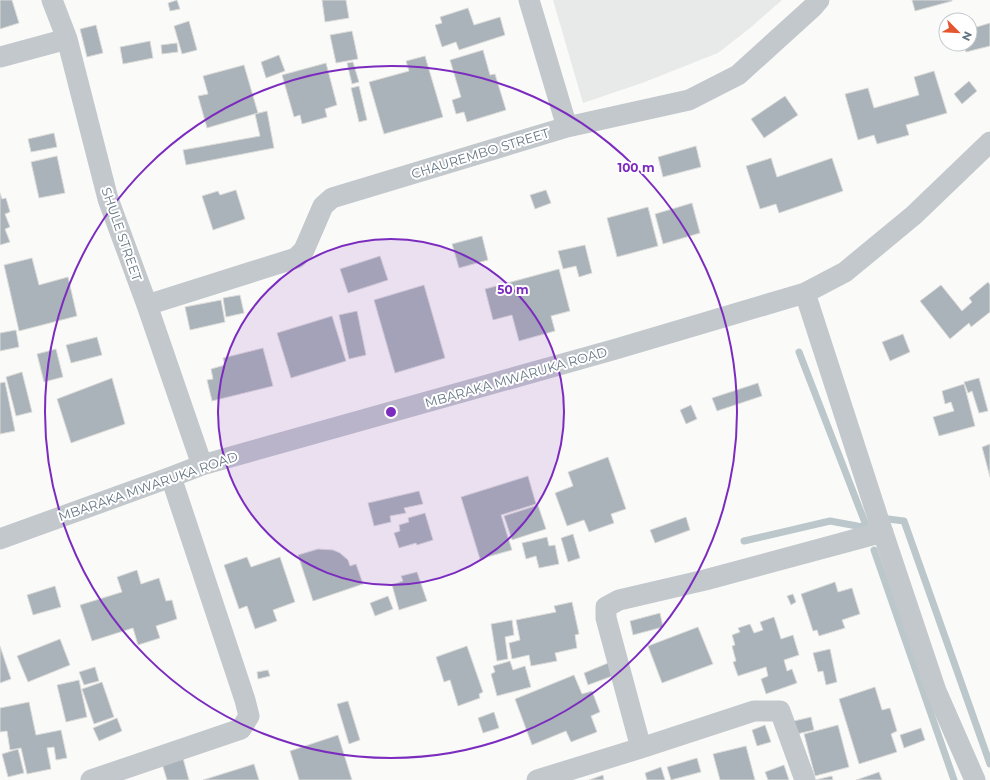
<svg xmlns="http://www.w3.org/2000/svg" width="990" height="780" viewBox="0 0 990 780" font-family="Montserrat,sans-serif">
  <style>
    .built { fill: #e8e9e9 }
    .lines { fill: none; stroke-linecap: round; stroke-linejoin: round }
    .stream { stroke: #bbc7cb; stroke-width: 7 }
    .building { fill: #aab3b9; stroke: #dcdcda }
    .minor { stroke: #c3c8cc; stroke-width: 21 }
    .ring { fill: none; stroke: #7b2cbf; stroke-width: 2 }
    .labels { text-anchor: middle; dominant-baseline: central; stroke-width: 4; stroke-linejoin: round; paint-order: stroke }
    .street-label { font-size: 13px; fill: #657683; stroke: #fff }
    .centre { fill: #7b2cbf; stroke: #fff; stroke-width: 2 }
    .ring-label { font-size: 12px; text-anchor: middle; font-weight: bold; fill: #7b2cbf; stroke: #fff; stroke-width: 4; stroke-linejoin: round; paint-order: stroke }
  </style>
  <rect width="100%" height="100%" fill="#fafaf8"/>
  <path class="built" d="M553,0h229l-32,28 -32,25 -76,30 -59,20z"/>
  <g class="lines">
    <path class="stream" d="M799,352l70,181
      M880,518l24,3 86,243
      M744,541l86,-20 38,7
      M874,550l80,230"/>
  </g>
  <path class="building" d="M0,0h12l7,23 -19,6z
    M177,0l3,9 -10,2 -2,-8z
    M322,0h24l3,18 -24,4z
    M912,0h40v1l-37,10z
    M468,8l6,17 26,-8 5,18 -46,15 -3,-8 -14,5 -7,-22 7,-2 -2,-6z
    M189,21l8,29 -15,4 -8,-28z
    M990,23v23l-24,6 -2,-8h6v-15z
    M96,25l7,28 -16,4 -7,-28z
    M352,31l6,28 -22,4 -6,-28z
    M150,41l3,17 -30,6 -3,-17z
    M177,43l1,9 -16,2 -1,-9z
    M483,50l7,25 5,-1 11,36 -39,12 -3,-10 -8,2 -4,-14 9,-3 -11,-37z
    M279,55l6,16 -19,7 -5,-16z
    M425,56l18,61 -59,17 -15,-52 40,-11 -3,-10z
    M353,62l6,20 -7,2 -5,-21z
    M326,63l11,42 -12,4 2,8 -25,7 -2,-9 -6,2 -12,-42z
    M244,65l14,48 -51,15 -9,-32 10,-2 -5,-18z
    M934,71l13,42 -41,12 3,10 -32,9 -3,-9 -16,5 -13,-46 23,-6 6,20 45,-13 -5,-18z
    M969,81l8,10 -15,13 -8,-10z
    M359,86l8,34 -8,2 -8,-34z
    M785,96l13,19 -34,23 -13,-19z
    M267,111l7,37 -88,17 -3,-15 77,-14 -5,-22z
    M54,133l3,14 -26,5 -3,-13z
    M696,146l5,21 -38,10 -5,-20z
    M57,156l8,37 -26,5 -8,-36z
    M771,158l6,19 55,-19 11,33 -64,22 -3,-9 -16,5 -14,-43z
    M236,190l9,29 -32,11 -11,-34 16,-5 2,4z
    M546,190l5,13 -16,6 -5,-14z
    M0,193l2,6 4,-1 4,14 -5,2 5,13 -5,2 5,13 -10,3z
    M692,203l8,30 -37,11 -8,-30z
    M648,207l10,39 -41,11 -10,-39z
    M482,236l6,24 -29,8 -7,-24z
    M585,245l7,28 -13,4 -3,-11 -13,3 -5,-18z
    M380,256l8,24 -40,13 -8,-24z
    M32,258l7,27 29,-8 9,39 -58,15 -15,-66z
    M559,269l11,42 -19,5 4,15 -36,10 -7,-26 -19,5 -8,-31z
    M988,282l2,3v27l-19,15 -2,-4 -19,16 -30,-38 21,-16 21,26 10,-9 -3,-4z
    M424,285l21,73 -50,15 -21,-73z
    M240,295l4,18 -18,4 -3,-19z
    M221,300l4,22 -35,8 -5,-23z
    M357,311l9,44 -17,4 -10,-44z
    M332,316l14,45 -55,17 -14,-45z
    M16,330l3,17 -19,4v-18z
    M903,334l7,18 -20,9 -8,-19z
    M97,337l5,18 -31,8 -5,-18z
    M263,348l10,38 -61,15 -5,-21 6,-1 -2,-10 14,-4 -2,-7z
    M56,349l7,28 -19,5 -7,-28z
    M22,372l10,40 -16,4 -10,-39z
    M112,378l13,46 -54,19 -14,-44z
    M979,378l9,33 -9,2 -7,-22 -4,2 -4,-11z
    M5,382l10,49 -15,3v-51z
    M758,383l4,13 -45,15 -5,-13z
    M964,384l11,42 -36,10 -6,-19 21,-6 -3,-9 -6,2 -3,-13z
    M691,405l6,14 -11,5 -6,-14z
    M990,444v33l-8,-30z
    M608,457l18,52 -15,5 3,9 -25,9 -5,-12 -17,6 -12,-33 18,-7 -5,-14z
    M528,476l8,28 -35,11 11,35 -32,9 -19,-62z
    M419,491l4,13 -19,4 2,5 -16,3 1,6 -17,4 -6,-23z
    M538,505l8,24 -34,11 -8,-24z
    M425,513l8,27 -16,5 -1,-2 -17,5 -5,-15 6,-2 -1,-6 10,-3 -1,-4z
    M686,517l4,13 -35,13 -5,-13z
    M573,534l7,24 -12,4 -7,-24z
    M547,537l2,9 6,-1 4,19 -20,4 -3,-12 -10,3 -4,-16z
    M318,549l15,1 7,3 8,7 2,6 6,-2 7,20 -50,17 -15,-46z
    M247,557l4,10 29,-10 15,45 -22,8 4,11 -22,8 -8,-23 -8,3 -15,-44z
    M137,570l4,14 18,-6 7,23 6,-1 5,19 -21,7 4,12 -22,7 -5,-17 -41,13 -12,-36 42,-13 -5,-15z
    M417,572l10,29 -28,9 -7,-25 11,-4 -2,-5z
    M835,582l3,10 14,-4 8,26 -18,6 3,8 -26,8 -2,-6 -4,1 -12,-37z
    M55,586l6,21 -28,8 -6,-20z
    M793,594l3,8 -5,3 -4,-9z
    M388,596l5,13 -18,7 -5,-13z
    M572,602l7,32 -4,1 2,13 -22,5 2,8 -26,5 -2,-11 -17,4 -3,-16 11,-3 -4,-20 40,-8 -2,-6z
    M660,613l3,14 -30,8 -3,-14z
    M774,617l7,22 12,-4 6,20 -15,5 3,11 5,-2 5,14 -31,11 -5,-15 7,-3 -2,-9 -28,9 -5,-14 3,-1 -4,-15 3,-1 -3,-10 8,-3 -2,-4 12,-4 4,9 9,-3 -3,-8z
    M512,620l2,15 -9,2 3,22 -11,2 -6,-37z
    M698,627l15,37 -51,19 -14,-37z
    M60,639l10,26 -42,17 -11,-26z
    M0,646l11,33 -11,4z
    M467,646l16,46 -4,2 1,4 -22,8 -8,-26 -6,2 -8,-25z
    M830,649l7,33 -11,3 -3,-14 -5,1 -5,-19z
    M510,661l3,9 12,-4 6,21 -34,9 -6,-22 4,-2 -2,-6z
    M613,661l5,13 -30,11 -4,-12z
    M95,667l4,14 -15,4 -5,-13z
    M268,670l2,6 -12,3 -1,-7z
    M574,675l8,19 10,-3 8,21 -9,4 6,16 -26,10 -5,-11 -34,14 -17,-46z
    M79,680l8,37 -21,5 -9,-37z
    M102,682l12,35 -20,7 -12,-35z
    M875,687l7,23 8,-2 7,23 -6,3 6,18 -38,12 -20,-65z
    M348,701l12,39 -11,4 -12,-40z
    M29,702l7,33 25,-5 6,28 -11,2 -2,-13 -7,1 4,21 -24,5 -6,-26 -11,2 -3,-19 -7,1v-24z
    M494,712l5,16 -16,5 -5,-15z
    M811,717l3,13 -17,4 -3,-13z
    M117,718l5,13 -23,10 -6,-13z
    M765,725l6,17 -14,4 -5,-16z
    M838,725l11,42 -34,9 -11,-42z
    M921,728l4,12 -21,8 -4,-13z
    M338,735l14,45h-53l-9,-29z
    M746,746l9,34h-35l-7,-26z
    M18,749l6,24 -16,4 -6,-23z
    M181,751l8,29h-22l-7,-23z
    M697,758l4,14 -30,8 -4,-13z
    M254,764l5,16h-56z
    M784,765l5,15h-21l-3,-8z
    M661,767l4,13h-18l-2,-7z
    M879,772l3,8h-26z
    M603,775l1,5h-15z
    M832,776l1,4h-18z"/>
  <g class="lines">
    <path class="minor" d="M52,0l15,39 41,160 39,106 55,160
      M529,0l38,127
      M0,57l67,-18
      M805,293l73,225 58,173 39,89
      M147,305l149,-47 8,-8 19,-44 9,-8 235,-71 122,-27 49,-25 75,-68 6,-7
      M0,539l171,-62 31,-12 414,-116 189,-56 40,-21 69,-57 76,-73
      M641,748l-35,-130v-11l13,-7 86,-20 178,-48
      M91,780l150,-51 8,-13 -4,-16 -74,-223
      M537,780l104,-32 113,-37h26l25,69"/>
  </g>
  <circle cx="391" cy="412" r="173" fill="#7b2cbf" fill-opacity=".12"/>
  <g class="ring">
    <circle cx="391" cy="412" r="173"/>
    <circle cx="391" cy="412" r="346"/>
  </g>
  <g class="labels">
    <g class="street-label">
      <text transform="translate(480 153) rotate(-17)">CHAUREMBO STREET</text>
      <text transform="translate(122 234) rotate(71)">SHULE STREET</text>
      <text transform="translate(516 377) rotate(-16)">MBARAKA MWARUKA ROAD</text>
      <text transform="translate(148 486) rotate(-19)">MBARAKA MWARUKA ROAD</text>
    </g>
  </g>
  <circle cx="391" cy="412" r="6" class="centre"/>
  <g class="ring-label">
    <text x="636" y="172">100 m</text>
    <text x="513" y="294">50 m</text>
  </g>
  <g transform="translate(958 32) rotate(114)"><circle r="19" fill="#ffffff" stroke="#c1c8cd"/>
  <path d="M0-3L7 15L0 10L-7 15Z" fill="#e4572e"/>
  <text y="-6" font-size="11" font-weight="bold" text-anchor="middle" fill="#657683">N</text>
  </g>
</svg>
